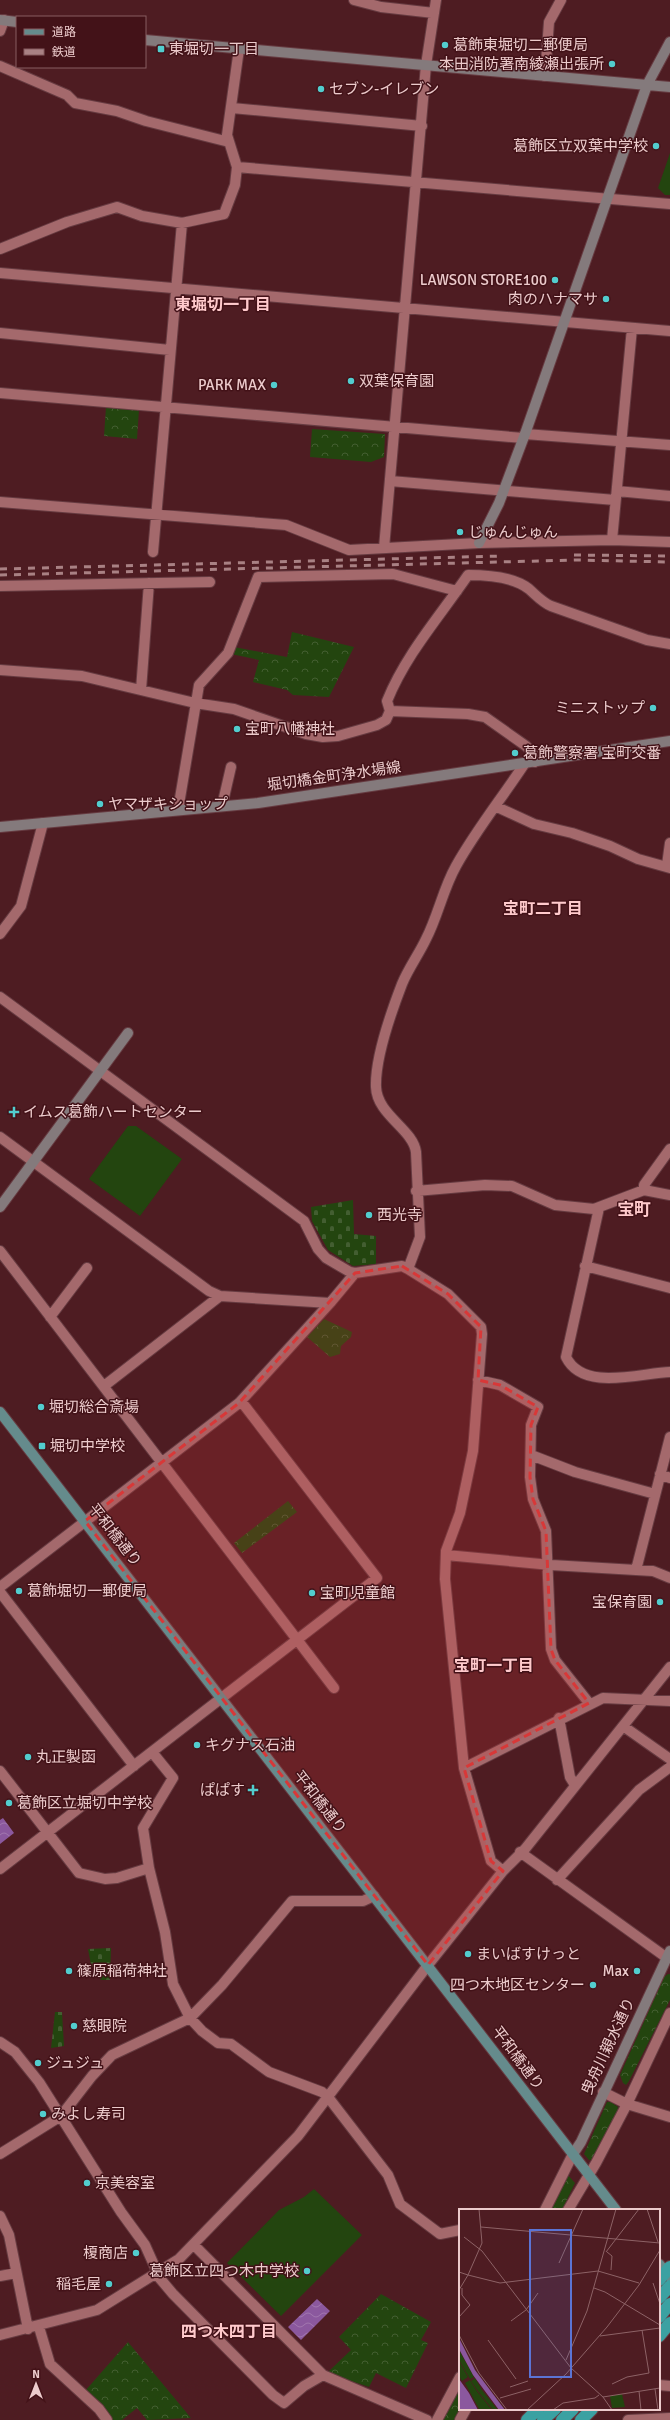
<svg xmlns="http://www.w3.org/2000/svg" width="670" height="2420" viewBox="0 0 670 2420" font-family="Signika,'Noto Sans JP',sans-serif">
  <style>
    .forest { fill: url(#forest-crowns) }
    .cemetery { fill: url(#cemetery-stones) }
    .pitch { fill: #23450f }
    .water { fill: url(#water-waves) }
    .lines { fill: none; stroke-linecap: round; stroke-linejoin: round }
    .street-casing { stroke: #663b41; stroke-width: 12 }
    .secondary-casing { stroke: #663b41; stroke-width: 12 }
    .primary-casing { stroke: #663b41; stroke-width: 12 }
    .highway-casing { stroke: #663b41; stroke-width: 14 }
    .street { stroke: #a4696c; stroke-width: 10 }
    .secondary { stroke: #847a7c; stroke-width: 10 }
    .primary { stroke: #658b8c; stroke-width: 10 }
    .highway { stroke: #3ba1a2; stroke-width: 12 }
    .rail { stroke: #a98184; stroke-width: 3; stroke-dasharray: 7 7; stroke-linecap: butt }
    .marked { fill: #d83838; fill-opacity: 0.2; stroke: #d83838; stroke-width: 3; stroke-dasharray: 8 5; stroke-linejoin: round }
    .poi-dot { fill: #52cdce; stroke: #431218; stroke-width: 1.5 }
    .labels { text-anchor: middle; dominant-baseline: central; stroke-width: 3; stroke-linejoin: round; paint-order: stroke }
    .poi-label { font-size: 15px; fill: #eccbcc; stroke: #431218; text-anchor: start }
    .street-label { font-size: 15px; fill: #eccbcc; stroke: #431218 }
    .neighbourhood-label { font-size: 16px; font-weight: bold; fill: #ffcacc; stroke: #431218 }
    .quarter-label { font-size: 17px; font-weight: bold; fill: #ffcacc; stroke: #431218 }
    .inset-road { fill: none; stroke: #8d6266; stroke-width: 1 }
    .view { fill: #5b74d4; fill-opacity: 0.15; stroke: #5b74d4; stroke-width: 2 }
    .inset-edge { fill: none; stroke: #eccbcc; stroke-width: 2 }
  </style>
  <defs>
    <pattern id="forest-crowns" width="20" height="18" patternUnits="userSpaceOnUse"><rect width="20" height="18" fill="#23450f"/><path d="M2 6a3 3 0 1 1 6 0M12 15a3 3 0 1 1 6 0" fill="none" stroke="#435e31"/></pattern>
    <pattern id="cemetery-stones" width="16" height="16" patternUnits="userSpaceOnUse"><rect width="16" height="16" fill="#23450f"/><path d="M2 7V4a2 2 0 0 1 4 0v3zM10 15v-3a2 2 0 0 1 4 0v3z" fill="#435e31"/></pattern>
    <pattern id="water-waves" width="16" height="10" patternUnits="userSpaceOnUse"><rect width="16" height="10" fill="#8b589e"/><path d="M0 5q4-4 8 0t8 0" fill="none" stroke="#a176ae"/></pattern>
  </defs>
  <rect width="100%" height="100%" fill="#4e1c22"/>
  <path class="forest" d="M106,407l33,3 -2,29 -33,-3z
    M312,429l73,5 -1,23 -13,5 -61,-5z
    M292,632l62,15 -25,50 -36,-2 -6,-5 -34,-8 6,-22 -28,-6 3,-7 53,10z
    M324,1319l28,13 -1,5 -10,9 -1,8 -10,3 -23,-20z
    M288,1501l9,11 -55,41 -8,-10z
    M668,1974h2v26l-41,81 -3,4 -3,-2 -3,-8 44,-98z
    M607,2102h4l7,5 -1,5 -24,48h-4l-5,-6z
    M567,2174l8,9 -13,27h-11z
    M381,2294l50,28 -10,18 7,3 -22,45 -30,-15 -7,14 -42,-14 24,-23 -12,-13z
    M128,2342l63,76 -44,2 -10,-12 -15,12h-10l-27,-29z
    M460,2386l1,23 -6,11h-12z"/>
  <path class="cemetery" d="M353,1200l1,34 22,2v28l-23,2 -25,-16 -16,-29 -1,-14z
    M111,1948l-1,32h-9l-10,-15 -3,-16z
    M55,2012h7l2,34 -13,2z"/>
  <path class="pitch" d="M670,153v42h-5l-7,-7z
    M128,1126h8l46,33 -42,57 -51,-37z
    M314,2189l48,46 -81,81 -54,-53 52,-53 25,-13z"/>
  <path class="water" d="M3,1818l11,15 -14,11v-24z
    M317,2299l13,12 -29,29 -13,-13z"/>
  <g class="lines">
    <g class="street-casing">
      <path id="street" d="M354,0l27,7 53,6
        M0,31l4,-11
        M0,66l67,29 8,8 42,8 29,10 83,21
        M545,76l4,-54 12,-22
        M232,108l190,18
        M237,167l433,37
        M0,249l67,-27 50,-15 25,9 40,7 42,-9 11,-29 2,-18 -10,-32 12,-86
        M0,273l670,58
        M0,333l170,17
        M0,393l523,45
        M525,434l145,11
        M390,481l225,19
        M617,491l53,5
        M0,502l286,23 63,25 130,-7 133,-3 58,2
        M612,540l20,-212
        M384,548l42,-483 10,-65
        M153,552l29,-329
        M0,586l210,-4
        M0,670l82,6 113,27 39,6 72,25 17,3 15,-1 39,-11 9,-5 4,-9
        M141,690l8,-107
        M535,762l-3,-10 -6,-6 -41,-29 -17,-3 -78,-3 -3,-10c19,-47 53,-85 81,-126 19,0 46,2 61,14 8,7 13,13 22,17l96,34 23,4
        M222,806l9,-39
        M497,807l37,17 38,9 38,13 28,13 32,9
        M178,810l21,-125 29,-32 30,-76 135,-3 64,17
        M667,865l3,-22
        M0,934l21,-28 22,-83
        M0,997l304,224 14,28 8,9 24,14 5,1 47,-7 6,3 40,25 33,33 1,7 -9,117 -13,62 -14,38 -1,28 19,189 27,93 12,10
        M0,1137l209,154 11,5 110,7 25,-30
        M644,1190l26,5
        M416,1191l69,-6 27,1 43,19 39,4 50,-19v-5l26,-36
        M599,1208l-33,149c17,35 74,16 104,15
        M0,1251l334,437
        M585,1266l85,22
        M408,1269l12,-32 -4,-85c-3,-23 -39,-37 -40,-65 -1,-28 16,-77 26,-103 6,-15 17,-30 24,-45 12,-23 17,-50 30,-73 20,-36 46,-68 69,-103
        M50,1317l37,-49
        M478,1380l22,5 38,22 -7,18 -1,52 3,22 13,32 5,118 4,11 34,43
        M104,1386l116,-90
        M531,1455l44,17 80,22
        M660,1474l10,4
        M446,1555l105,10 102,6 17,7
        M636,1570l34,-133
        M0,1587l239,-184 91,-100
        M0,1592l134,174
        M559,1718l11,59 5,8
        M623,1726l47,33
        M152,1752l21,26 -30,50 6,40 16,64 8,52 17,34 12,13 16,12 13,1 38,28 53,20 6,5 60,78 12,29 40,30 20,-4
        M464,1768l139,-70 67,3
        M0,1771l79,102 26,6 12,-1 32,-10
        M520,1852l147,106
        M0,1869l377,-291 -136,-177
        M557,1880l82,-90 31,-23
        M0,2042l15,10 24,30 82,130 24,33 13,29
        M603,2092l24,12 43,13
        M0,2154l61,-38 31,-40 20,-21 78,-37 32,-33 70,-84h71l11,-5
        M545,2210l28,-56
        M568,2210l28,-47 31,-59 43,-91
        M0,2216l9,19 19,94
        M194,2245l129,130
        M157,2275l16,19 100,101 11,8 20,-17 19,-11 104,45
        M0,2276l16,-3
        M39,2327l11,37 49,45 8,11
        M0,2335l97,-25 82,-51 119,-123 130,-171 75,-94 22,-22 145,-182
        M659,2385l11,1
        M437,2420l23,-43
        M460,2420l6,-11
        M628,2420l42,-2"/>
    </g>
    <g class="secondary-casing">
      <path id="secondary" d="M0,20l17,2
        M145,40l525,47
        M479,543l20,-40 26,-69 122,-349 23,-43
        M0,827l258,-24 412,-62
        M0,1207l128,-174
        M573,2154l8,-12 89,-191"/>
    </g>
    <g class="primary-casing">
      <path id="primary" d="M0,1412l616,798
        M659,2264l11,13"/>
    </g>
    <g class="highway-casing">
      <path id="highway" d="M659,2280l11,-13
        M659,2298l11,-12
        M659,2317l11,-13
        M659,2336l11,-13
        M527,2420l11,-11
        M543,2420l12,-11
        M562,2420l11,-11
        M581,2420l11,-11"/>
    </g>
    <use href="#street" class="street"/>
    <use href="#secondary" class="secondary"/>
    <use href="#primary" class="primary"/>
    <use href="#highway" class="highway"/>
    <path class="rail" d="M574,555l96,1
      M0,569l502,-13
      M0,575l575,-15 95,2"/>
  </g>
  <path class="marked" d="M402,1266l46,28 33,33 -3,53 22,5 38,22 -7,18 -1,52 3,22 13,32 5,118 4,11 34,43 -125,65 27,93 12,10 -75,94 -343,-444 154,-118 116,-130z"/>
  <g class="poi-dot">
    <circle cx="445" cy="45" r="4"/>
    <rect x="157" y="45" width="8" height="8" rx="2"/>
    <circle cx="612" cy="64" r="4"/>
    <circle cx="321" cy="89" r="4"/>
    <circle cx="656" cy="146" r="4"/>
    <circle cx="555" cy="280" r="4"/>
    <circle cx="606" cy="299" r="4"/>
    <circle cx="351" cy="381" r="4"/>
    <circle cx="274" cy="385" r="4"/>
    <circle cx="460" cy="532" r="4"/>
    <circle cx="653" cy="708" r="4"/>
    <circle cx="237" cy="729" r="4"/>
    <circle cx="515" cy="753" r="4"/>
    <circle cx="100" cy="804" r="4"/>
    <path d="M12 1106h4v4h4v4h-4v4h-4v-4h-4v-4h4z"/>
    <circle cx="369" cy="1215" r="4"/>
    <circle cx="41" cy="1407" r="4"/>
    <rect x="38" y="1442" width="8" height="8" rx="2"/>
    <circle cx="19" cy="1591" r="4"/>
    <circle cx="312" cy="1593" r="4"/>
    <circle cx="660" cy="1602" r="4"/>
    <circle cx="197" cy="1745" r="4"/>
    <circle cx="28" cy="1757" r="4"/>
    <path d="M251 1784h4v4h4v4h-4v4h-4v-4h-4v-4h4z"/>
    <circle cx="9" cy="1803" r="4"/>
    <circle cx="468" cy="1954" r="4"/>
    <circle cx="69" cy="1971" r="4"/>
    <circle cx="637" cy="1971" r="4"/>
    <circle cx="593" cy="1985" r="4"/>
    <circle cx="74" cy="2026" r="4"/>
    <circle cx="38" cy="2063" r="4"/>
    <circle cx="43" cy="2114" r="4"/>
    <circle cx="87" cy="2183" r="4"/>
    <circle cx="136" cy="2253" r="4"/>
    <circle cx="307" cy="2271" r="4"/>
    <circle cx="109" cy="2284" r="4"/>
  </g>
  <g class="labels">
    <g class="poi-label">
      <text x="453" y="45">葛飾東堀切二郵便局</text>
      <text x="169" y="49">東堀切一丁目</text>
      <text x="604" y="64" text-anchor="end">本田消防署南綾瀬出張所</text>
      <text x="329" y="89">セブン-イレブン</text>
      <text x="648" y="146" text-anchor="end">葛飾区立双葉中学校</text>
      <text x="547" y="280" text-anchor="end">LAWSON STORE100</text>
      <text x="598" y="299" text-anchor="end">肉のハナマサ</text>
      <text x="359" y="381">双葉保育園</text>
      <text x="266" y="385" text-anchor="end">PARK MAX</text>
      <text x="468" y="532">じゅんじゅん</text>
      <text x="645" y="708" text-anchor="end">ミニストップ</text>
      <text x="245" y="729">宝町八幡神社</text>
      <text x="523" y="753">葛飾警察署 宝町交番</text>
      <text x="108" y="804">ヤマザキショップ</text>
      <text x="23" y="1112">イムス葛飾ハートセンター</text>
      <text x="377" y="1215">西光寺</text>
      <text x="49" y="1407">堀切総合斎場</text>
      <text x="50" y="1446">堀切中学校</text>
      <text x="27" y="1591">葛飾堀切一郵便局</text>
      <text x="320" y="1593">宝町児童館</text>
      <text x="652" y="1602" text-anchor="end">宝保育園</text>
      <text x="205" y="1745">キグナス石油</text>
      <text x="36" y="1757">丸正製函</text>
      <text x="245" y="1790" text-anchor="end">ぱぱす</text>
      <text x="17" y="1803">葛飾区立堀切中学校</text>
      <text x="476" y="1954">まいばすけっと</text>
      <text x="77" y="1971">篠原稲荷神社</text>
      <text x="629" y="1971" text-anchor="end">Max</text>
      <text x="585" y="1985" text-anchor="end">四つ木地区センター</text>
      <text x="82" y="2026">慈眼院</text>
      <text x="46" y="2063">ジュジュ</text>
      <text x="51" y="2114">みよし寿司</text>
      <text x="95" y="2183">京美容室</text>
      <text x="128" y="2253" text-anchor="end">榎商店</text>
      <text x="299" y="2271" text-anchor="end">葛飾区立四つ木中学校</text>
      <text x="101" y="2284" text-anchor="end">稲毛屋</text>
    </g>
    <g class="street-label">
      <text transform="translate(334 776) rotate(-8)">堀切橋金町浄水場線</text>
      <text transform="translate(115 1535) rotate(52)">平和橋通り</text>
      <text transform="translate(320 1802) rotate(52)">平和橋通り</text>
      <text transform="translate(608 2046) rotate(-65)">曳舟川親水通り</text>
      <text transform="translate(518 2058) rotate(53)">平和橋通り</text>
    </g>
    <g class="neighbourhood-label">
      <text x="223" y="305">東堀切一丁目</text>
      <text x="543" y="909">宝町二丁目</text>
      <text x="494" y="1666">宝町一丁目</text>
      <text x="229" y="2332">四つ木四丁目</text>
    </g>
    <g class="quarter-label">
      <text x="634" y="1209">宝町</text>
    </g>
  </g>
  <g transform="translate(459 2209)">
    <rect width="201" height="201" fill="#4e1c22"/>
    <path d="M0,141l15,27 -4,2 -11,-19zM16,169l7,12 16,20h-5l-16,-20 -6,-9z" fill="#23450f"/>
    <path d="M0,152l9,16 -6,4 -3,-5zM163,185l3,13 -13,1 -2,-12z" fill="#23450f"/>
    <path d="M11,171l6,10 16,20 -13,-1 -14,-26z" fill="#23450f"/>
    <path d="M0,129l16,32 30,40h-6l-26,-35 -14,-26zM0,170l10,14 9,17h-19z" fill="#8b589e"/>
    <path class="inset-road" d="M188,0l11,33M22,18l179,16M5,28l18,14 89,117 32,29 9,13M147,43l33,-43M148,43l5,4 -1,14M100,54l24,-54M0,63l9,3 14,-32 -3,-34M194,74l7,21M135,79l11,4 55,33M0,81l9,-15 32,8 98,-12 41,12M0,108l11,-12 -8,-10v-7M52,112l15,-11 12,-17M0,126l20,38 28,37M141,127l60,-8M29,131l28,39M107,151l21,-49 29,-102M153,175l15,-7 22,-4 -7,-43M51,178l18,-6M196,180l3,21M180,182l2,19M144,188l57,-9M41,189l31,-9M68,201l39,-36 41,-47 32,-42 21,-35M94,201l10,-7 32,-5 4,-3"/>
    <path class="view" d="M71,21h41v147h-41z"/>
    <rect width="201" height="201" class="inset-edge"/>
  </g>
  <rect x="16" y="16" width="130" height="52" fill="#431218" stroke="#875c60"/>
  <rect x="24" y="29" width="20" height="6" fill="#658b8c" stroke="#875c60"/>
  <text x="52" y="36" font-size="12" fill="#eccbcc">道路</text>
  <rect x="24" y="49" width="20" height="6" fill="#a98184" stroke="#875c60"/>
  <text x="52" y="56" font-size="12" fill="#eccbcc">鉄道</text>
  <g transform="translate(36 2384)" stroke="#431218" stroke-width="3" paint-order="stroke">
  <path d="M0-3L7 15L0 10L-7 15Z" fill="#eccbcc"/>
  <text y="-6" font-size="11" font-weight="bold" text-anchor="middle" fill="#eccbcc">N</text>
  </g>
</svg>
